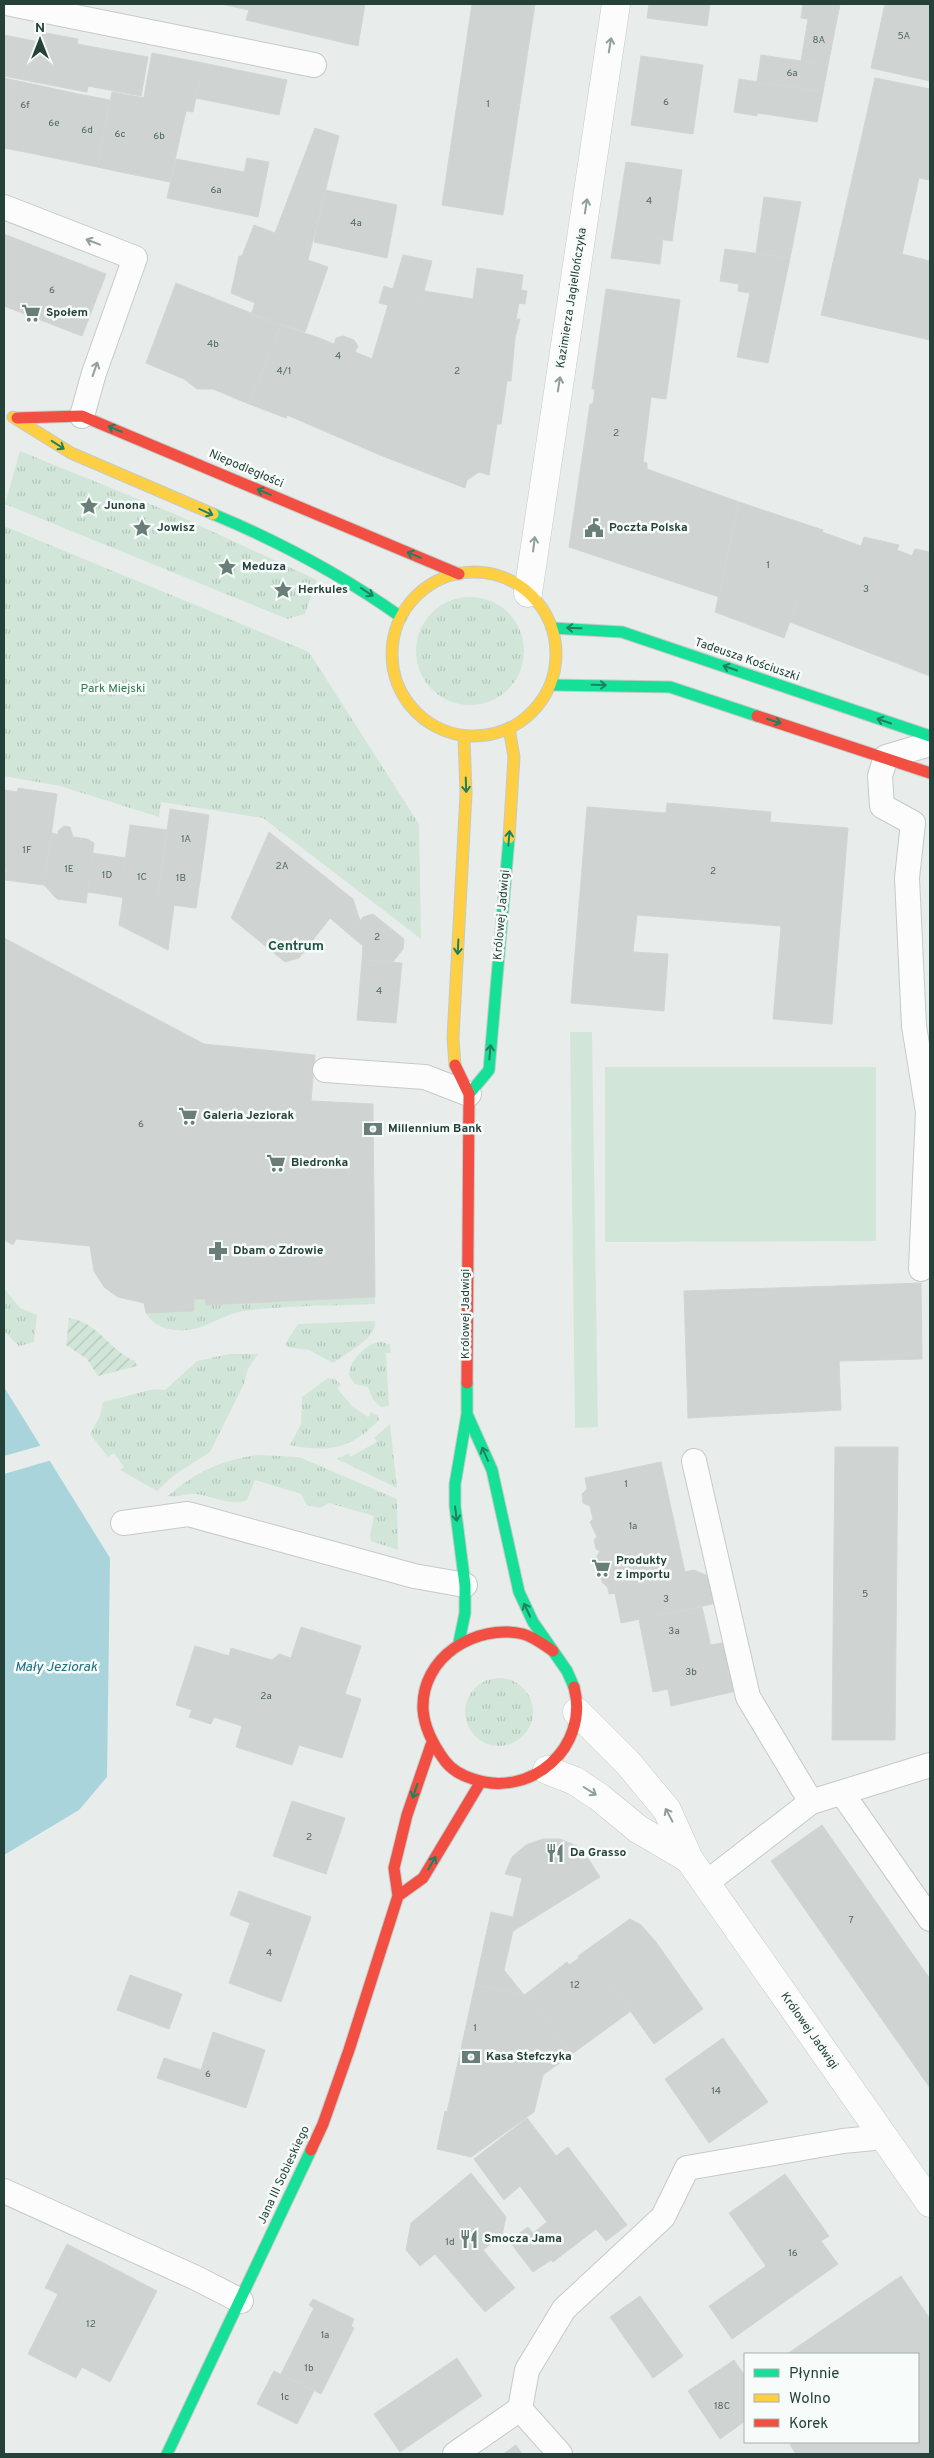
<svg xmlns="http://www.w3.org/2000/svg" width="934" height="2458" viewBox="0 0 934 2458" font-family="Overpass,sans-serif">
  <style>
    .grass { fill: url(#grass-tufts) }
    .garden { fill: url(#garden-furrows) }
    .pitch { fill: #d1e6d8 }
    .water { fill: #a9d4db }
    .pier { fill: #e8edeb }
    .building { fill: #cfd4d2; stroke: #d1d6d4 }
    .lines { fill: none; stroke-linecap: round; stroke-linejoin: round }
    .lane-casing { stroke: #c5cac8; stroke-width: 26 }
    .street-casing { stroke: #c5cac8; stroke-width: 29 }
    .fast-casing { stroke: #c3cbc8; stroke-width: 13 }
    .slow-casing { stroke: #c3cbc8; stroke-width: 13 }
    .jam-casing { stroke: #c3cbc8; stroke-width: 13 }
    .lane { stroke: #fcfcfc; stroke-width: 24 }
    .street { stroke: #fcfcfc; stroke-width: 28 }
    .fast { stroke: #16e098; stroke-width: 11 }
    .slow { stroke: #ffcf43; stroke-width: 11 }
    .jam { stroke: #f24e42; stroke-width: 11 }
    .oneway { stroke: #909f9b }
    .oneway2 { stroke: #1e8160 }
    .labels { text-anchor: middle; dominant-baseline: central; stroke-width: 5; stroke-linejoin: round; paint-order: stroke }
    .number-label { font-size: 10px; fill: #506761 }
    .street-label { font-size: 12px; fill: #24423a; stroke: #f7fbf9 }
    .poi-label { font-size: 12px; font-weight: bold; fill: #24423a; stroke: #f7fbf9; text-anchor: start }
    .park-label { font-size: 12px; fill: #2d7a4b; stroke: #f7fbf9 }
    .neighbourhood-label { font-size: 14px; font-weight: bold; fill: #1f5548; stroke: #f7fbf9 }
    .water-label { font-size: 14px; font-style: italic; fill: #1c6f80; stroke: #f7fbf9 }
  </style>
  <defs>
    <pattern id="grass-tufts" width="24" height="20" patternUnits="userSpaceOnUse" patternTransform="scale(1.25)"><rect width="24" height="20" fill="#d1e6d8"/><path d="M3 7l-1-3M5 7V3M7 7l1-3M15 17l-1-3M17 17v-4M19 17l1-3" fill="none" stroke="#b3c6ba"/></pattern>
    <pattern id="garden-furrows" width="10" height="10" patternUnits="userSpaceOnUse" patternTransform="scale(1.25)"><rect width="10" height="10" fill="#d1e6d8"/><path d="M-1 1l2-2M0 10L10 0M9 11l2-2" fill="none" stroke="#b3c6ba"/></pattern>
  </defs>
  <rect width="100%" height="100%" fill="#e8edeb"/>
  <path class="grass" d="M20,451l157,64 140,65 -12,34 -18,5 -282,-115z
    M4,526l305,126 110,172 2,115 -158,-121 -102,-16 -2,15 -99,-31 -56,-10z
    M416 651a54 54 0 1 1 108 0a54 54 0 1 1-108 0Z
    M4,1288l16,20 17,7 -3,27 -15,4 -15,-15z
    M375,1297v7c-44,2 -89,1 -131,7 -21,3 -38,18 -58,19 -16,1 -32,-2 -40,-17l48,-2v-12h11l1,6z
    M375,1321c3,17 -29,32 -42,42l-24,-13 -22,-3 -2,-3 13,-20z
    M382,1342l8,3 1,8h-5l3,53 -8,1 -8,-7 -5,-13 -13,-3 -6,-8c0,-15 17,-34 33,-34z
    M229,1354h29l-10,15 -4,15 -34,68 -37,24 -16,15 -37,-21 4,-3 -10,-14 -6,4 -18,-23 10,-18 3,-14 51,-13 11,1 32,-29z
    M328,1378l7,1 6,6 -4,3 15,18 16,11 3,-5 7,4 1,4c-28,29 -51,33 -89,25l11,-21 1,-27z
    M390,1424l7,64 -60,-29 12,-6 1,4 27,-15 -3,-4z
    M258,1455l41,2 98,42 1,51 -27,-9 -1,-6 4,-19 -45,-13 -9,5 -13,-3 -6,-11 -46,-14 -8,20c-16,7 -34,-4 -51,-6 -10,-1 -18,4 -28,2 27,-24 54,-36 90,-41z
    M465 1712a34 34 0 1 1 68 0a34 34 0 1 1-68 0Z"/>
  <path class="garden" d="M69,1318c29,4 41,33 66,43l2,5 -39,10 -11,-17 -21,-14z"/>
  <path class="pitch" d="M570,1032h22l6,395 -23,1z
    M605,1067h271v174l-271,1z"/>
  <path class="water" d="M4,1387l106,171 -3,219 -28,33 -75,45z"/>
  <path class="pier" d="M43,1445l9,15 -48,14v-18z"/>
  <path class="building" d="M221,4h144l-7,42 -112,-26 3,-10z
    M472,4h63l-32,211 -61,-10z
    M649,4h61l-3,22 -60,-8z
    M803,4h37l-12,61 -27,-4 7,-42 -7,-1z
    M885,4h45v77l-59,-13z
    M41,32l37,7 -1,5 71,13 -7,39 -53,-10 -1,6 -83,-16v-41l35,7z
    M152,53l51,10 -10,49 -7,-1 -16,71 -40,-8z
    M761,55l67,10 -5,27 -66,-10z
    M641,56l62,9 -10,69 -62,-9z
    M203,63l84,17 -8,35 -83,-17z
    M4,78l9,2 -9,42z
    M875,78l55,11v91l-11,-2 -17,76 28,7v79l-109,-25z
    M739,79l84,13 -6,30 -60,-9v3l-23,-4z
    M13,80l33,7 -16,66 -26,-5v-26z
    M46,87l32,7 -14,66 -34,-7z
    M112,92l32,6 -14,76 -33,-7z
    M78,94l32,6 -13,67 -33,-7z
    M315,128l24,8 -31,124 20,7 -23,65 -54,-17 4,-12 -24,-10 8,-37h3l12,-31 21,8z
    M247,158l22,4 -11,55 -91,-19 9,-39 68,13z
    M626,162l56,8 -10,71 -57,-8z
    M325,190l72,15 -10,53 -73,-16z
    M764,197l37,5 -11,56 -34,-5z
    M615,233l48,6 -3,25 -49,-6z
    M4,234l102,40 -24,62 -78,-30z
    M725,249l65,9 -22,105 -31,-6 13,-64 -12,-2 1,-7 -19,-3z
    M403,255l29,6 -52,194 -93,-40 32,-77 15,6 2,-6 7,-2 11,4 4,6 -3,6 17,7 16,-54 -9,-2 5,-17 9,3z
    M477,268l46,7 -2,15 6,1 -2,13 -6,-1 -3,16h4l-5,19 -4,43h-4l-6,43h-4l-8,51 -10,-3 -12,8 -2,8 -85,-33 44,-164 49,8z
    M176,283l105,42 -32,79 -36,-15h-16l-13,-10 -38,-16z
    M606,289l74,11 -14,99 -15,-2 -8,65 4,1v6l92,33 -20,95 -150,-50 21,-143h3l2,-15h-3z
    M281,325l38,13 -33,80 -37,-14z
    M739,502l84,28 -39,108 -69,-26z
    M822,532l39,14 3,-9 35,8 -2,5 15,6 3,-7 15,3v124l-140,-54z
    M18,788l39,6 -13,91 -39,-5 1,-12h-2v-39l8,2z
    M4,790l14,2 -6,39 -8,-2z
    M667,803l104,9 -1,10 78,6 -16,196 -59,-5 8,-93 -144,-11 -4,37 35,2 -4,57 -93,-8 16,-196 79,6z
    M170,809l39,6 -5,38 -39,-6z
    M130,825l37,5 -10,73 17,2 -6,45 -49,-25 4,-27 -3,-1z
    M64,826l6,1 3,10 14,2 7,4 -8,60 -29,-4 -13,-14 8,-52 6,2v-4z
    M269,832l84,67 7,22 -10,14 -20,-17 -31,40 -14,4 -54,-44z
    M165,847l39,6 -8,55 -39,-5z
    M92,853l34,5 -6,39 -32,-5z
    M373,914l31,25 -1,10 -10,13 -31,-2 1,-14 -13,-11 13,-18z
    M4,938l200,106 111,11 -4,46 62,3 2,193 -169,8 -1,-6h-11v12l-48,2 -2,-10 -26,-6 -14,-10 -10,-16 -4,-25 -74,-7 -3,6 -9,-5z
    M362,960l40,3 -6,60 -39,-3z
    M921,1283l1,76 -83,2 -3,-75z
    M836,1286l5,124 -153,8 -4,-127z
    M835,1447h63l-3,293h-63z
    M661,1462l8,37 -77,16 -2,-9 -7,-3 -1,-9 5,-5 -2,-11z
    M669,1499l8,36 -77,16 -4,-2 -2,-9 3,-3 -7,-15 3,-3 -1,-4z
    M677,1535l8,37 -77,16 -6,-6 -2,-8 4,-3 -1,-5 -5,-2 -1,-8 3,-5z
    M694,1570l14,6 9,27 -96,20 -6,-30 -6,1 -1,-6z
    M702,1607l8,35 -64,13 -7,-36z
    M301,1627l60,19 -16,48 16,5 -19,59 -43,-13 -7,20 -56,-18 6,-21 -28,-9 -3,7 -22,-7 3,-7 -16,-5 19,-59 34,10 2,-8 41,12 7,-6 12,4z
    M710,1642v3l17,-3 9,49 -65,15 -3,-17 -15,3 -7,-37z
    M292,1801l53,17 -19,56 -53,-18z
    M822,1825l108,154v109l-159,-227z
    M543,1839h17l17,7 12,14 11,17 -87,54 -9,39 20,25 -49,-10 16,-73 22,5 9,-39 -17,-4 7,-17 14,-12z
    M239,1891l72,26 -30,85 -52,-19 21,-60 -20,-8z
    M630,1919l11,6 15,17 -50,35 25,34 -59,43 -45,-61 40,-31 2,3 10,-7 -1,-2z
    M656,1942l47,67 -49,35 -48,-67z
    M130,1975l52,19 -13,35 -52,-19z
    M475,1985l49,10 3,-2 45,61 -29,21 -9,37 -63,45 -34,-8 8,-38 2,1z
    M213,2032l52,18 -19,58 -89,-30 7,-20 37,12z
    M723,2038l45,64 -59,41 -44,-64z
    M527,2118l29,38 12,-9 59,78 -21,16 -10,-12 -43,33 -2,-2 -18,12 -24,-31 19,-14 5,6 14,-11 -27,-36 -16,14 -30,-41z
    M471,2173l35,44 -4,18 -19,15 32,38 -30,24 -50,-58 -15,12 -14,-16 5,-27z
    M785,2174l44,62 -8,5 17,23 -106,75 -23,-33 57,-40 -37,-53z
    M67,2244l90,47 -47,91 -28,-15 -6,11 -48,-24 30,-60 -13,-6z
    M901,2276l29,43v135h-134l-6,-9 5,-3h123v-88h-131z
    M640,2296l43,60 -30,22 -43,-61z
    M313,2299l41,20 -3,7 3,2 -17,34 -40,-20 17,-34 -5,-3z
    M297,2342l40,20 -16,32 -40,-20z
    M457,2358l25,38 -82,56 -26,-38z
    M734,2360l11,16v45l-25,18 -32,-48z
    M274,2371l40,20 -17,33 -40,-20z
    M516,2445l6,9h-19z"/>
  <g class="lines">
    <g class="lane-casing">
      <path id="lane" d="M11,4l303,61
        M4,207l131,51 -41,115 -12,43
        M325,1070l100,7 44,17
        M921,1269l7,-157 -14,-86 -7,-148 6,-55 -31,-17 -2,-30 6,-19 44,-13
        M694,1461l54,236 63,105
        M123,1523l65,-9 226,62 51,9
        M842,1793l88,126
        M706,1883l105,-81 119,-37
        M4,2191l192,87 45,23
        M455,2454l65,-45
        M560,2454l-40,-45 7,-39 37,-61 99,-92 24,-49 156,-27 41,-4"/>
    </g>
    <g class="street-casing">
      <path id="street" d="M528,593l88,-589
        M577,1712l51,51 39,47 22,49 241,344
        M547,1770l28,11 24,16 39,32 51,30"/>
    </g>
    <g class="fast-casing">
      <path id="fast" d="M213,514c67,28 129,61 188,103
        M552,628l70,4 308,104
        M551,685l119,2 87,29
        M469,1094l20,-24 20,-232
        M467,1414l25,56 27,122 14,30 34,49 7,16
        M459,1642l6,-29v-28l-10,-79v-22l12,-70v-31
        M167,2454l144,-304"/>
    </g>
    <g class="slow-casing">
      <path id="slow" d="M13,417l58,36 142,61
        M392 654a82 82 0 1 1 164 0a82 82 0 1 1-164 0Z
        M509,838l5,-81 -5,-29
        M455,1065l-2,-27 13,-244 -2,-58"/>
    </g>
    <g class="jam-casing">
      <path id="jam" d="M17,418l65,-2 377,158
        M757,716l173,57
        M455,1065l14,29 -2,289
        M553,1651c-9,-6 -19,-14 -30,-17 -47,-11 -102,23 -100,75 1,19 11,37 22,52 7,9 18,15 28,18 58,20 117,-32 101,-92
        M398,1896l25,-18 57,-95
        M311,2150l12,-26 26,-74 49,-154 -4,-28 13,-53 24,-70"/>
    </g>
    <use href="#lane" class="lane"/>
    <use href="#street" class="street"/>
    <use href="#fast" class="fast"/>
    <use href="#slow" class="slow"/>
    <use href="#jam" class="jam"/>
  </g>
  <defs><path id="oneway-shaft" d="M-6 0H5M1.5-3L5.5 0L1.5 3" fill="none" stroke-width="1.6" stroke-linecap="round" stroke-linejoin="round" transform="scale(1.25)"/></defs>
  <g class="oneway">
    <use href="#oneway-shaft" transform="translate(610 45) rotate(-81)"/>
    <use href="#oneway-shaft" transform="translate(586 206) rotate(-81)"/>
    <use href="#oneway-shaft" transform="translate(93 242) rotate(-159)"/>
    <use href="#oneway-shaft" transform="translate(95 369) rotate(-71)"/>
    <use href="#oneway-shaft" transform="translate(559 384) rotate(-81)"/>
    <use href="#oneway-shaft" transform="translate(534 544) rotate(-83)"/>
    <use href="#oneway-shaft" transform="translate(590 1791) rotate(32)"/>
    <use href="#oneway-shaft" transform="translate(669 1815) rotate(-118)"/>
  </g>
  <g class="oneway2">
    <use href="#oneway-shaft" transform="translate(115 429) rotate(-157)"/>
    <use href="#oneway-shaft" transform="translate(58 445) rotate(33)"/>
    <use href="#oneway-shaft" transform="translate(264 492) rotate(-157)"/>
    <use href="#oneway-shaft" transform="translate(206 512) rotate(24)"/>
    <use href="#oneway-shaft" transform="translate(414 555) rotate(-157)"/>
    <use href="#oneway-shaft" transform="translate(367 592) rotate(34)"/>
    <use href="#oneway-shaft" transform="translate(574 628) rotate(-178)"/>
    <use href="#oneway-shaft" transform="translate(730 668) rotate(-161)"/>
    <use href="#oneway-shaft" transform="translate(599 685) rotate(1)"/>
    <use href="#oneway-shaft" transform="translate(774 721) rotate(18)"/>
    <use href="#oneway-shaft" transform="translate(884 721) rotate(-161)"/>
    <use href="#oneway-shaft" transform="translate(466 785) rotate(88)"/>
    <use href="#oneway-shaft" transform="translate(509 838) rotate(-85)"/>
    <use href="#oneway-shaft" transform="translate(458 947) rotate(93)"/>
    <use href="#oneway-shaft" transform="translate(490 1052) rotate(-85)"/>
    <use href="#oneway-shaft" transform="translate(485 1454) rotate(-114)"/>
    <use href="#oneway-shaft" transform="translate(456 1514) rotate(83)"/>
    <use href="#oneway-shaft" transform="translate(527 1610) rotate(-115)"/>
    <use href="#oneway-shaft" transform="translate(415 1791) rotate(109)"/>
    <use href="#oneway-shaft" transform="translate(432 1863) rotate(-60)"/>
  </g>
  <defs>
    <g id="supermarket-bare" transform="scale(1.5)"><path d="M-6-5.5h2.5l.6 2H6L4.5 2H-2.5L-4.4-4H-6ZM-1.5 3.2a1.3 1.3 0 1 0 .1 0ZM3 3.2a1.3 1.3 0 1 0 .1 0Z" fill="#697e78" stroke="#f7fbf9" stroke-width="2.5" paint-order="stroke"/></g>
    <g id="sight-bare" transform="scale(1.5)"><path d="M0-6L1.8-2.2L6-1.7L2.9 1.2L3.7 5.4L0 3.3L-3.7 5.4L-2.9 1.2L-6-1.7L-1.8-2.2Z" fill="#697e78" stroke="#f7fbf9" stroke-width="2.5" paint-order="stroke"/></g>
    <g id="civic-bare" transform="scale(1.5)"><path d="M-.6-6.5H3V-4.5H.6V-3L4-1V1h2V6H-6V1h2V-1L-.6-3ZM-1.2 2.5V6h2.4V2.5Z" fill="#697e78" stroke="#f7fbf9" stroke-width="2.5" paint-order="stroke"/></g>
    <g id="bank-bare" transform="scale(1.5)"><path d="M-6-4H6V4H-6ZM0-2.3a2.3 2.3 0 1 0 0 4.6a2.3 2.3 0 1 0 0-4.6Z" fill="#697e78" stroke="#f7fbf9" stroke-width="2.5" paint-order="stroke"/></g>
    <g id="pharmacy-bare" transform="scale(1.5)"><path d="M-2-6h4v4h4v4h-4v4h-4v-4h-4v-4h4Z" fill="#697e78" stroke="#f7fbf9" stroke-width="2.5" paint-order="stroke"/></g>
    <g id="restaurant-bare" transform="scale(1.5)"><path d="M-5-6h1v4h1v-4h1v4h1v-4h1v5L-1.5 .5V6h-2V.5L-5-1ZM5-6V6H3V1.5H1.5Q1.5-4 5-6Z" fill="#697e78" stroke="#f7fbf9" stroke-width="2.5" paint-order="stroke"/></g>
  </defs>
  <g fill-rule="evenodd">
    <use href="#supermarket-bare" x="31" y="313"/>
    <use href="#sight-bare" x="89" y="506"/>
    <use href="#sight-bare" x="142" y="528"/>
    <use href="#civic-bare" x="594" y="528"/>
    <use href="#sight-bare" x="227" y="567"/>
    <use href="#sight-bare" x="283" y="590"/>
    <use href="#supermarket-bare" x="188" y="1116"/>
    <use href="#bank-bare" x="373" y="1129"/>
    <use href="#supermarket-bare" x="276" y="1163"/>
    <use href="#pharmacy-bare" x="218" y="1251"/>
    <use href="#supermarket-bare" x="601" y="1568"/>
    <use href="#restaurant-bare" x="555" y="1853"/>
    <use href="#bank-bare" x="471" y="2057"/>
    <use href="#restaurant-bare" x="469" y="2239"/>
  </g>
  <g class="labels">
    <g class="number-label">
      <text x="904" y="36">5A</text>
      <text x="819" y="40">8A</text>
      <text x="792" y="73">6a</text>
      <text x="666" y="102">6</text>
      <text x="488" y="104">1</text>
      <text x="25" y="105">6f</text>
      <text x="54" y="123">6e</text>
      <text x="87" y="130">6d</text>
      <text x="120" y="134">6c</text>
      <text x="159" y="136">6b</text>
      <text x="216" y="190">6a</text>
      <text x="649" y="201">4</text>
      <text x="356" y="223">4a</text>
      <text x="52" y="290">6</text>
      <text x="213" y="344">4b</text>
      <text x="338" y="356">4</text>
      <text x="284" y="371">4/1</text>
      <text x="457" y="371">2</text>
      <text x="616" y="433">2</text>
      <text x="768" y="565">1</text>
      <text x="866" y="589">3</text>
      <text x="186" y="839">1A</text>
      <text x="27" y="850">1F</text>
      <text x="282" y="866">2A</text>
      <text x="69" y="869">1E</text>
      <text x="713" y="871">2</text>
      <text x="107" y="875">1D</text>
      <text x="142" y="877">1C</text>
      <text x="181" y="878">1B</text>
      <text x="377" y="937">2</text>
      <text x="379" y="991">4</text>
      <text x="141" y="1124">6</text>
      <text x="626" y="1484">1</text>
      <text x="633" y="1526">1a</text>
      <text x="865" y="1594">5</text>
      <text x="666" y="1599">3</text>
      <text x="674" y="1631">3a</text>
      <text x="691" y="1672">3b</text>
      <text x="266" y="1696">2a</text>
      <text x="309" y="1837">2</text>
      <text x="851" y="1920">7</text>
      <text x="269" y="1953">4</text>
      <text x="575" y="1985">12</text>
      <text x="475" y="2028">1</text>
      <text x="208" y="2074">6</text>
      <text x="716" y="2091">14</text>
      <text x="450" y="2242">1d</text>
      <text x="793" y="2253">16</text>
      <text x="91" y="2324">12</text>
      <text x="325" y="2335">1a</text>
      <text x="309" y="2368">1b</text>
      <text x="285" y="2397">1c</text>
      <text x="722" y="2406">18C</text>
    </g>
    <g class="street-label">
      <text transform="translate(572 298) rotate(-81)">Kazimierza Jagiellończyka</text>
      <text transform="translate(246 469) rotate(23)">Niepodległości</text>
      <text transform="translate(747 660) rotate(19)">Tadeusza Kościuszki</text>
      <text transform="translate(502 915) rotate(-85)">Królowej Jadwigi</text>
      <text transform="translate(466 1314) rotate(-90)">Królowej Jadwigi</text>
      <text transform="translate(809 2031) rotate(55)">Królowej Jadwigi</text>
      <text transform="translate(284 2175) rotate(-65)">Jana III Sobieskiego</text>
    </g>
    <g class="poi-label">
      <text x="46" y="313">Społem</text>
      <text x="104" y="506">Junona</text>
      <text x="157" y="528">Jowisz</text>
      <text x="609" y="528">Poczta Polska</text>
      <text x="242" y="567">Meduza</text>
      <text x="298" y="590">Herkules</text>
      <text x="203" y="1116">Galeria Jeziorak</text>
      <text x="388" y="1129">Millennium Bank</text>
      <text x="291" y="1163">Biedronka</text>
      <text x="233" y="1251">Dbam o Zdrowie</text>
      <text x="616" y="1561">Produkty<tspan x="616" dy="14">z importu</tspan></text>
      <text x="570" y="1853">Da Grasso</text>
      <text x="486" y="2057">Kasa Stefczyka</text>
      <text x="484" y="2239">Smocza Jama</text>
    </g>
    <g class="park-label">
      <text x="113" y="689">Park Miejski</text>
    </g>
    <g class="neighbourhood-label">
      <text x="296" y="946">Centrum</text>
    </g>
    <g class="water-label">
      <text x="56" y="1667">Mały Jeziorak</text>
    </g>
  </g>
  <rect width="934" height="2458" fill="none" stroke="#24423a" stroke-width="10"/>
  <rect x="744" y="2353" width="175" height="90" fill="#f7fbf9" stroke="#a3b1ad"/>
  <rect x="754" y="2369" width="25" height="8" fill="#16e098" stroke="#a3b1ad"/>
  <text x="789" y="2378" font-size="15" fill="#24423a">Płynnie</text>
  <rect x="754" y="2394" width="25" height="8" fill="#ffcf43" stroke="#a3b1ad"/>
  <text x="789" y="2403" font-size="15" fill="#24423a">Wolno</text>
  <rect x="754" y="2419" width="25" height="8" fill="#f24e42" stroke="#a3b1ad"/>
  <text x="789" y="2428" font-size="15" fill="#24423a">Korek</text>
  <g transform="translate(40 40)" stroke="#f7fbf9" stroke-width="4" paint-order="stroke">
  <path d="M0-4L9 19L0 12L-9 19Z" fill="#24423a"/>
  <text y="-8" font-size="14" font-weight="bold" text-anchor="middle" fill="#24423a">N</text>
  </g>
</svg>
